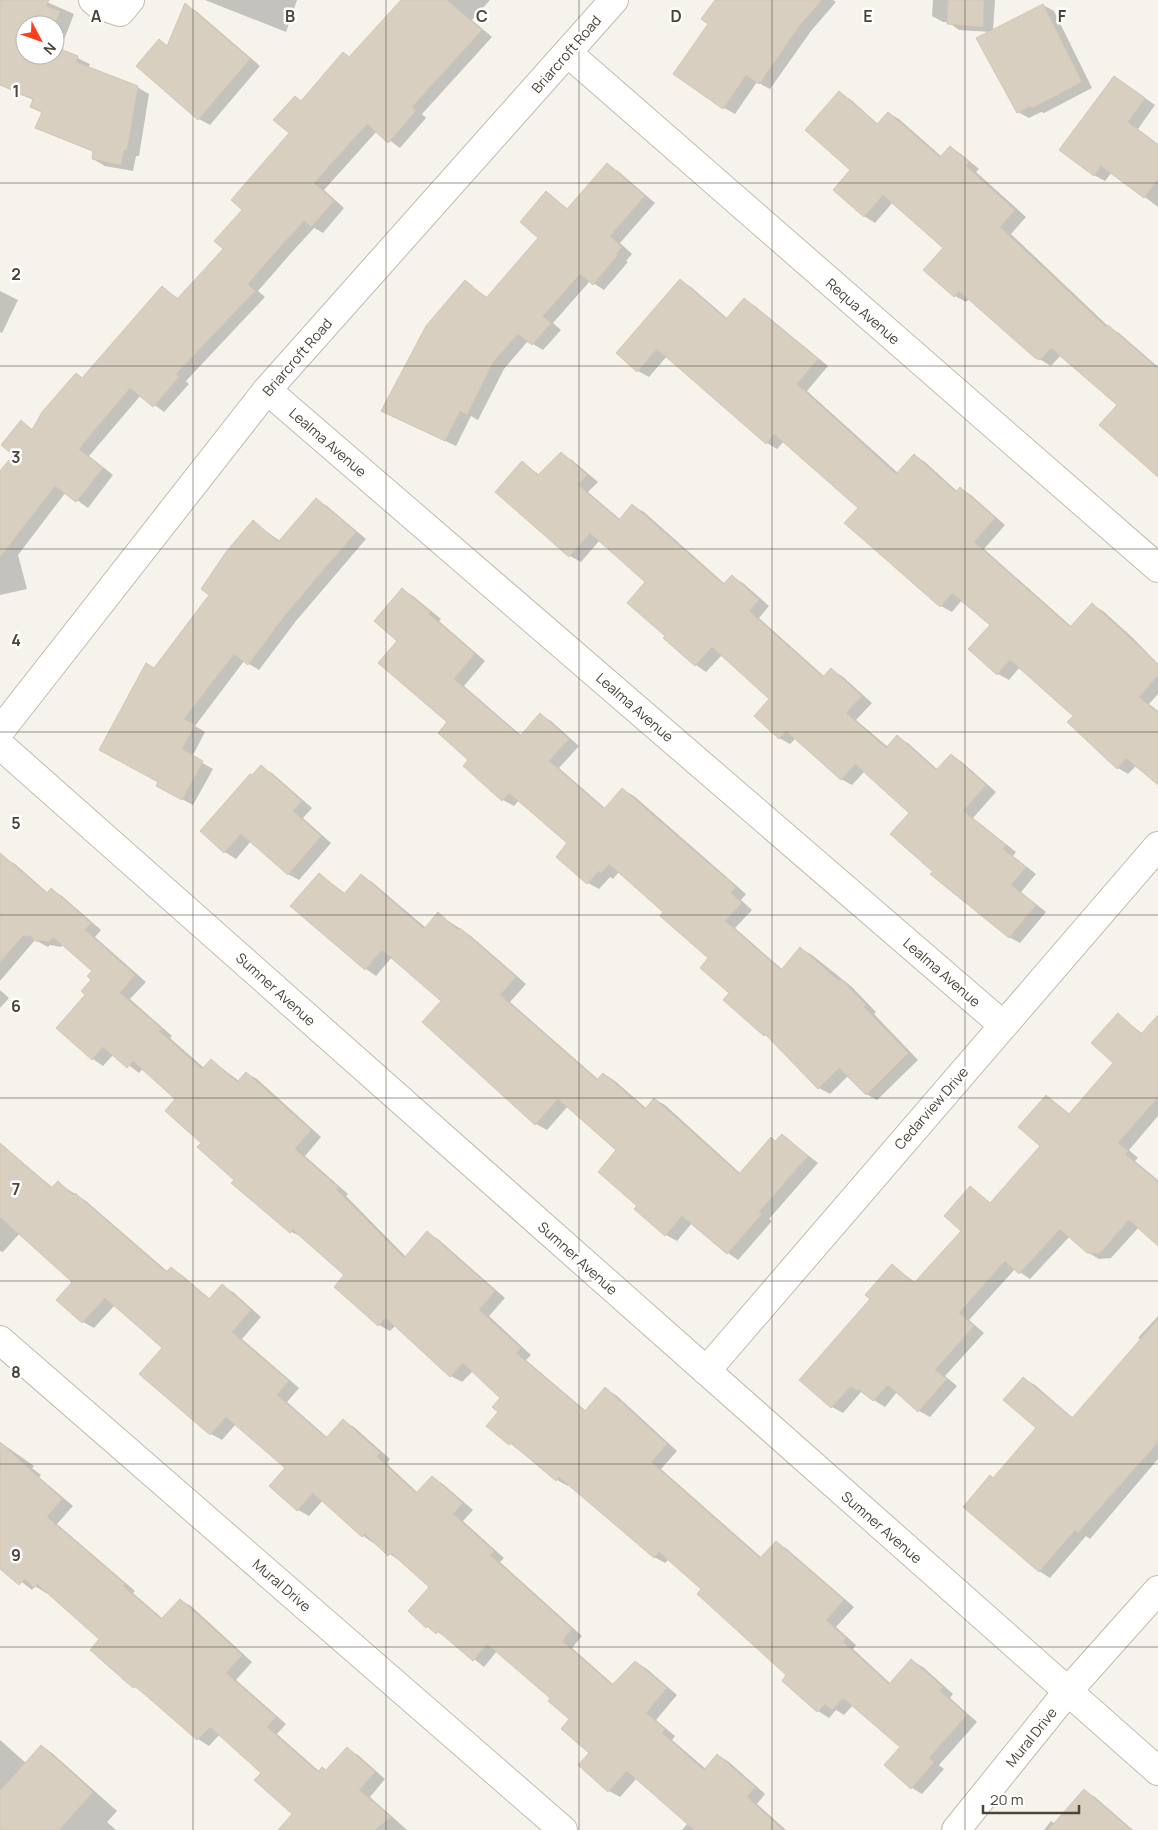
<svg xmlns="http://www.w3.org/2000/svg" width="1158" height="1830" viewBox="0 0 1158 1830" font-family="Manrope,sans-serif">
  <style>
    .shadow { fill: #0003; fill-rule: evenodd }
    .building { fill: #d8cfc1; stroke: #d3c7b4 }
    .lines { fill: none; stroke-linecap: round; stroke-linejoin: round }
    .minor-casing { stroke: #c2bbae; stroke-width: 30 }
    .minor { stroke: #fff; stroke-width: 28 }
    .grid { fill: none; stroke: #4b4439; stroke-width: 1; stroke-opacity: 0.55 }
    .labels { text-anchor: middle; dominant-baseline: central; stroke-width: 5; stroke-linejoin: round; paint-order: stroke }
    .street-label { font-size: 14px; fill: #4b4439; stroke: #fff }
    .grid-label { font-size: 16px; text-anchor: middle; font-weight: bold; fill: #4b4439; stroke: #fff; stroke-width: 5; stroke-linejoin: round; paint-order: stroke }
  </style>
  <rect width="100%" height="100%" fill="#f6f3ec"/>
  <path class="shadow" d="M0,0h42l32,14 -14,36 30,14 -2,4 49,19 12,7 -10,62h-3l-3,15 -28,-5 -12,-7 1,-7 -58,-24 6,-15 -10,-6 2,-7 -18,-7 -16,-11zM25,25h30v30h-30z
    M205,0h92l-11,32z
    M413,0h77l-18,20 20,17 -70,77 4,4 -26,30 -23,-17 -53,59 20,18 -21,25 -9,-5 -22,24 -34,39 7,6 -79,84 3,3 -25,28 -23,-17 -52,61 24,19 -25,33 -22,-16 -48,63 9,34 -27,6v-122l15,-18 6,-33 13,8 42,-56 7,4 80,-90 16,11 46,-50 18,-40 47,-76 5,-36 7,4 42,-48 7,5z
    M716,0h117l3,2 -25,29 -41,58 -13,-7 -22,32 -11,-6 -15,-84z
    M933,0h62l-2,31 50,-26 11,6 38,77 -48,25 -3,-1 -12,6 -11,-6 -27,-80 -32,-2 -11,-8h-5l-11,-6z
    M186,5l10,6 64,55 -50,59 -11,-6 -40,-78 10,5z
    M1115,77l40,28 -17,24 20,15v63l-46,-35 -7,9 -11,-6z
    M839,93l11,6 28,25 10,-11 11,6 43,38 8,-10 11,7 18,15 -3,3 50,45 -15,17 98,93 10,6 39,34v108l-40,-70 -57,-50 -10,11 -15,-9 -67,-58 -3,3 -11,-6 -30,-27 19,-21 -51,-46 -18,21 -11,-7 -12,-46z
    M607,165l11,6 37,32 -35,40 12,11 -6,7 2,1 -24,28 -14,-9 -37,42 8,7 -18,20 -15,-9 -24,28 -26,51 -7,-4 -15,30 -62,-29 71,-135 23,16 52,-60 7,-45 21,16z
    M680,281l11,6 37,32 16,-19 11,6 73,60 -21,25 91,82 16,-18 11,7 33,30 3,-3 10,6 34,30 -21,24 88,78 20,-22 11,6 30,27 25,26v30l-9,10 9,7v70l-21,-16 -9,9 -10,-6 -43,-53 -55,-48 -11,13 -11,-6 -7,-49 -29,-25 -10,12 -11,-6 -82,-98 -75,-67 -7,8 -10,-6 -100,-87 -18,21 -11,-6z
    M0,291l18,9 -16,33 -2,-1z
    M561,454l11,6 26,22 -10,10 33,28 12,-14 11,6 81,72 7,-7 11,6 26,23 -10,12 66,59 6,-7 11,6 30,27 -16,17 32,27 9,-10 11,6 30,27 13,-15 11,7 34,30 -23,26 43,34 -3,4 23,18 -15,18 25,20 -26,31 -11,-6 -75,-66 -23,-58 -46,-42 -13,14 -11,-6 -45,-41 -6,6 -11,-6 -8,-39 -49,-44 -16,17 -10,-7 -31,-27 1,-2 -19,-54 -47,-42 -19,22 -11,-6 -48,-93 18,12z
    M316,500l11,6 39,33 -70,82 -37,49 -15,-9 -49,65 10,6 -13,25 21,12 -20,36 -35,-19 2,-4 -6,-113 57,-75 42,-72 27,19z
    M402,589l11,7 28,23 -2,2 46,40 -21,25 58,50 18,-21 11,6 28,25 -20,22 47,41 17,-19 11,6 112,98 -5,6 11,10 -17,18 48,42 18,-21 11,6 40,32 24,25 -2,2 44,46 -41,40 -11,-6 -17,-19 -19,19 -11,-6 -47,-49 -7,-4 -34,-42 -21,-35 -45,-46 -46,-40 -6,7 -3,-2 -11,12 -11,-6 -19,-40 -50,-43 -5,6 -11,-6 -33,-40 -71,-119z
    M261,767l11,6 40,35 -9,10 28,25 -32,37 -11,-6 -37,-33 -15,18 -11,-7 -24,-21z
    M4,858l11,6 33,29 4,-3 10,6 39,34 -6,7 51,45 -16,17 42,37 -2,2 34,30 7,-8 28,21 7,-8 11,6 64,58 -16,19 43,38 -2,2 60,61 21,-24 11,6 67,59 -16,18 42,39 -5,5 60,51 19,-22 11,6 61,56 -16,18 101,89 14,-16 11,7 67,58 -18,20 20,18 -3,4 38,35 21,-23 11,6 30,27 -3,4 27,24 -38,43 5,4 -22,25 -10,-6 -11,-41 -48,-42 -9,10 -8,-5 -7,8 -11,-7 -35,-30 5,-6 -86,-86 -33,-30 -4,4 -11,-6 -85,-73 -1,2 -11,-6 -69,-54 12,-14 2,-14 -29,-27 -11,11 -11,-6 -55,-51 -6,6 -11,-6 -43,-38 10,-12 -43,-38 -12,-5 -55,-52 -33,-37 -26,-44 -34,-31 -4,5 -25,-19 -11,12 -10,-7 -36,-31 29,-34 7,-14 1,-10 -31,-26 -2,3 -11,-2 -2,2 -13,-7 -35,41v-119z
    M319,874l27,20 16,-18 10,6 54,46 12,-14 33,22 55,48 -16,18 89,78 5,-6 11,7 31,27 8,-9 11,6 76,69 31,-35 4,2 6,-6 36,28 -49,56 3,2 -34,39 -10,-7 -36,-30 -15,18 -11,-6 -27,-29 -21,-56 -50,-44 -21,24 -11,-6 -112,-102 19,-21 -51,-44 -16,19 -10,-7z
    M0,990l9,8 -9,10z
    M1118,1015l25,19 15,-17v99l-29,34 9,8 -3,3 23,19v65l-19,-18 -28,31 -12,1 -12,-7 -17,-16 -40,43 -15,-10 -46,51 15,13 -39,43 12,10 -27,31 -11,-6 -22,-19 -12,15 -24,-15 -18,21 -11,-6 40,-108 21,-33 23,17 46,-52 8,-43 21,15 51,-57 5,-49 23,17 45,-51z
    M0,1143l53,45 5,-5 28,18 82,71 3,-4 11,7 28,24 12,-13 11,6 28,25 -19,22 57,49 -12,14 41,36 15,-17 11,6 36,32 -3,5 31,29 14,-16 11,7 30,26 -10,11 41,37 -4,4 82,74 -10,12 42,37 22,-23 11,7 30,26 -21,25 19,16 -3,4 34,29 12,-14 11,7 36,32 -8,10 29,26h-104l6,-7 -51,-45 -17,19 -11,-6 -29,-26 10,-12 -19,-34 -19,-21 -55,-47 -13,16 -36,-29 -21,-12 4,-39 -31,-26 -37,-25 -40,-36 -14,16 -11,-6 -27,-24 16,-18 -51,-44 -14,16 -11,-6 -48,-86 -48,-43 -21,23 -11,-6 -25,-22 16,-19 -54,-48 -17,19 -3,-1z
    M1158,1316v143l-68,80 -4,-3 -36,42 -11,-7 -45,-92 44,-51 -14,-49 11,6 38,33 68,-78 -3,-2z
    M0,1442l34,24 -2,2 9,7 -2,2 34,29 -16,18 78,67 -2,2 30,26 17,-19 11,6 61,56 -16,18 50,44 -9,10 43,38 7,-1 20,-22 11,6 27,24 -15,18 37,33h-118l5,-16 -31,-42 -43,-38 -11,12 -11,-7 -53,-46 -11,-6 -33,-48 -54,-48 -1,2 -11,-7 -3,4 -32,-25z
    M0,1740l26,23 16,-17 10,7 65,58 -10,11 9,8h-116z
    M1084,1791l11,6 38,33h-89l7,-9 4,3z"/>
  <path class="building" d="M0,0h49l-3,6 14,5 -5,14h-30v30h30v-8l23,9 -2,6 62,24 -11,64h-3l-3,15 -29,-6 1,-8 -58,-23 7,-16 -12,-5 3,-8 -33,-14z
    M401,0h46l35,30 -70,77 4,4 -28,32 -21,-19 -53,59 20,18 -23,26 -7,-6 -23,25 -33,38 7,7 -79,83 3,3 -26,30 -23,-19 -51,61 24,19 -27,34 -21,-16 -55,71v-86l13,-16 -12,-10 20,-25 11,10 10,-18 34,-39 6,5 80,-92 15,13 46,-50 -9,-8 28,-31 -11,-10 58,-67 -16,-13 22,-24 6,5 42,-49 6,5z
    M715,0h107l-22,25 -41,59 -13,-9 -23,34 -50,-35 35,-50 -7,-5z
    M948,0h36l-1,27 -36,-3z
    M185,3l65,56 -52,61 -62,-54 23,-27 8,7z
    M1043,4l39,78 -50,26 -1,-2 -14,7 -41,-75z
    M1114,76l31,22 -17,24 30,23v34l-14,19 -43,-32 -7,10 -35,-26z
    M839,91l38,33 11,-12 52,45 10,-11 19,16 -3,4 49,44 -15,17 106,100 2,-2 50,44v108l-59,-52 18,-20 -66,-57 -11,12 -5,-2 -76,-67 -5,6 -31,-27 20,-22 -60,-53 -19,22 -31,-27 17,-20 -45,-40z
    M607,163l38,33 -35,40 12,11 -6,7 2,1 -25,30 -13,-11 -37,42 8,7 -19,22 -14,-11 -25,28 -26,53 -7,-4 -15,30 -64,-30 45,-85 39,-46 21,18 52,-60 -18,-16 26,-31 21,18z
    M680,279l46,40 18,-21 74,61 -21,25 99,90 18,-20 42,38 4,-5 35,31 -21,24 96,85 22,-24 66,61v11l-19,22 19,16v72l-32,-27 -9,11 -50,-47 6,-6 -63,-56 -13,15 -29,-26 22,-24 -38,-32 -12,14 -74,-65 -22,-19 14,-15 -84,-74 -8,10 -109,-95 -20,23 -21,-19z
    M561,452l26,23 -9,10 41,35 13,-16 91,80 9,-9 27,25 -10,11 74,66 8,-9 31,28 -16,17 40,35 11,-13 39,35 15,-16 35,31 -23,26 43,34 -3,4 23,18 -15,18 25,20 -27,33 -79,-64 3,-2 -43,-38 19,-21 -54,-49 -14,16 -55,-49 -7,8 -25,-23 15,-17 -57,-52 -17,19 -32,-28 2,-2 -38,-33 18,-21 -55,-49 -21,24 -74,-65 27,-31 16,14z
    M316,498l40,34 -71,83 -37,50 -14,-11 -50,65 11,6 -13,24 21,12 -21,39 -26,-14 2,-4 -59,-32 47,-87 8,5 55,-73 -8,-6 25,-37 27,-32 25,22z
    M402,588l28,24 -1,2 46,40 -21,25 66,57 20,-23 29,26 -20,22 55,48 18,-21 114,99 -5,6 11,10 -17,18 56,49 19,-23 39,34 2,-2 25,26 -2,2 44,46 -42,42 -27,-27 -21,21 -53,-55 -1,2 -41,-36 6,-7 -29,-25 8,-10 -48,-42 3,-4 -54,-48 -8,9 -2,-2 -12,13 -31,-27 11,-14 -58,-50 -7,8 -39,-35 5,-6 -30,-27 9,-11 -69,-59 19,-22 -23,-20z
    M261,765l41,36 -9,10 28,25 -33,39 -47,-41 -17,19 -24,-22 50,-57 2,1z
    M0,853l47,40 4,-5 40,35 -6,7 50,45 -15,18 42,36 -3,2 43,38 9,-10 26,23 9,-10 65,58 -16,19 43,38 -2,2 68,69 23,-27 68,60 -16,19 42,38 -5,5 69,58 20,-24 62,57 -16,18 109,96 16,-17 68,59 -18,20 20,18 -3,4 46,42 22,-25 32,28 -3,4 27,24 -38,43 5,4 -23,27 -27,-24 16,-18 -57,-49 -11,12 -7,-6 -8,8 -35,-31 4,-6 -89,-81 4,-5 -42,-37 -5,6 -95,-81 -3,4 -45,-38 -2,2 -23,-19 12,-14 -6,-5 8,-9 -37,-35 -13,14 -64,-59 -8,8 -44,-39 10,-12 -51,-45 -3,3 -59,-50 3,-3 -37,-33 4,-4 -36,-32 10,-12 -42,-38 -6,7 -24,-21 -11,13 -36,-32 29,-33 -4,-4 10,-11 -4,-4 5,-5 -39,-34 -4,5 -10,-2 -2,2 -8,-7 -2,2 -3,-2 -24,27z
    M319,873l25,21 17,-20 63,55 14,-17 20,18 2,-2 56,49 -16,18 97,85 6,-7 42,36 9,-11 85,76 32,-37 4,4 7,-7 26,22 -49,56 3,2 -35,40 -45,-38 -17,20 -31,-27 3,-3 -39,-34 18,-22 -58,-51 -23,26 -113,-103 19,-21 -59,-51 -17,20 -75,-64z
    M1118,1013l23,21 17,-19v82l-40,46 10,8 -3,3 33,28v64l-29,-26 -29,33h-13l-27,-24 -41,45 -14,-13 -4,4 -42,48 15,13 -39,44 12,9 -29,33 -30,-27 -15,16 -15,-12 -1,2 -6,-5 -20,22 -32,-28 71,-81 -5,-4 27,-31 22,19 47,-52 -17,-15 26,-30 20,17 50,-57 -22,-19 28,-32 23,19 44,-51 -22,-20z
    M0,1143l51,45 7,-7 15,14 2,-2 91,79 5,-5 38,32 13,-15 29,26 -19,22 57,49 -12,14 49,43 17,-19 37,34 -3,4 39,36 16,-17 31,27 -10,11 41,37 -4,4 82,74 -10,12 50,44 23,-24 32,27 -21,25 19,16 -3,4 42,37 13,-16 38,33 -8,10 36,33h-89l-67,-59 -19,21 -30,-27 11,-12 -28,-24 8,-10 -21,-18 2,-3 -63,-54 -14,17 -35,-30 -2,3 -9,-8 -1,2 -18,-17 21,-24 -38,-34 -3,3 -23,-22 -3,3 -49,-44 -16,18 -28,-25 16,-18 -59,-51 -16,18 -71,-61 23,-26 -20,-18 -37,-32 -23,25 -26,-23 16,-18 -72,-65z
    M1158,1319v123l-80,91 -3,-3 -36,42 -76,-65 27,-32 3,3 43,-50 -33,-28 20,-23 49,41z
    M0,1442l62,57 -15,18 78,67 -2,2 38,33 19,-20 18,16 44,40 -16,18 50,44 -9,10 51,45 4,-5 4,3 21,-23 28,25 -16,18 32,27 -16,13h-97l14,-16 -38,-34 7,-7 -51,-46 -13,13 -62,-54 -2,2 -43,-38 9,-11 -62,-55 -3,4 -9,-9 -6,6 -19,-16z
    M41,1745l52,47 -34,38h-59v-39z
    M1084,1789l47,41h-83z"/>
  <g class="lines">
    <g class="minor-casing">
      <path id="minor" d="M93,0l6,5 21,7 10,-12
        M568,53l590,515
        M267,390l736,635
        M0,731l267,-341 347,-390
        M0,745l1158,1026
        M0,1340l563,490
        M706,1371l452,-525
        M956,1830l112,-139 90,-101"/>
    </g>
    <use href="#minor" class="minor"/>
  </g>
  <path class="grid" d="M193,0v1830M386,0v1830M579,0v1830M772,0v1830M965,0v1830M0,183h1158M0,366h1158M0,549h1158M0,732h1158M0,915h1158M0,1098h1158M0,1281h1158M0,1464h1158M0,1647h1158"/>
  <g class="labels">
    <g class="street-label">
      <text transform="translate(566 54) rotate(-49)">Briarcroft Road</text>
      <text transform="translate(863 311) rotate(41)">Requa Avenue</text>
      <text transform="translate(297 357) rotate(-49)">Briarcroft Road</text>
      <text transform="translate(328 442) rotate(41)">Lealma Avenue</text>
      <text transform="translate(635 707) rotate(41)">Lealma Avenue</text>
      <text transform="translate(942 972) rotate(41)">Lealma Avenue</text>
      <text transform="translate(276 989) rotate(42)">Sumner Avenue</text>
      <text transform="translate(931 1108) rotate(-49)">Cedarview Drive</text>
      <text transform="translate(578 1258) rotate(42)">Sumner Avenue</text>
      <text transform="translate(882 1527) rotate(41)">Sumner Avenue</text>
      <text transform="translate(282 1585) rotate(41)">Mural Drive</text>
      <text transform="translate(1031 1737) rotate(-51)">Mural Drive</text>
    </g>
  </g>
  <g class="grid-label">
    <text x="96" y="22">A</text>
    <text x="290" y="22">B</text>
    <text x="482" y="22">C</text>
    <text x="676" y="22">D</text>
    <text x="868" y="22">E</text>
    <text x="1062" y="22">F</text>
    <text x="16" y="97">1</text>
    <text x="16" y="280">2</text>
    <text x="16" y="463">3</text>
    <text x="16" y="646">4</text>
    <text x="16" y="829">5</text>
    <text x="16" y="1012">6</text>
    <text x="16" y="1195">7</text>
    <text x="16" y="1378">8</text>
    <text x="16" y="1561">9</text>
  </g>
  <g transform="translate(40 40) rotate(131)"><circle r="24" fill="#ffffff" stroke="#b7b4b0"/>
  <path d="M0-4L9 19L0 12L-9 19Z" fill="#fc3f1d"/>
  <text y="-8" font-size="14" font-weight="bold" text-anchor="middle" fill="#4b4439">N</text>
  </g>
  <path d="M983 1805v8h96v-8" fill="none" stroke="#4b4439" stroke-width="2.5"/>
  <text x="990" y="1805" font-size="15" fill="#4b4439" stroke="#ffffff" stroke-width="4" paint-order="stroke">20 m</text>
</svg>
